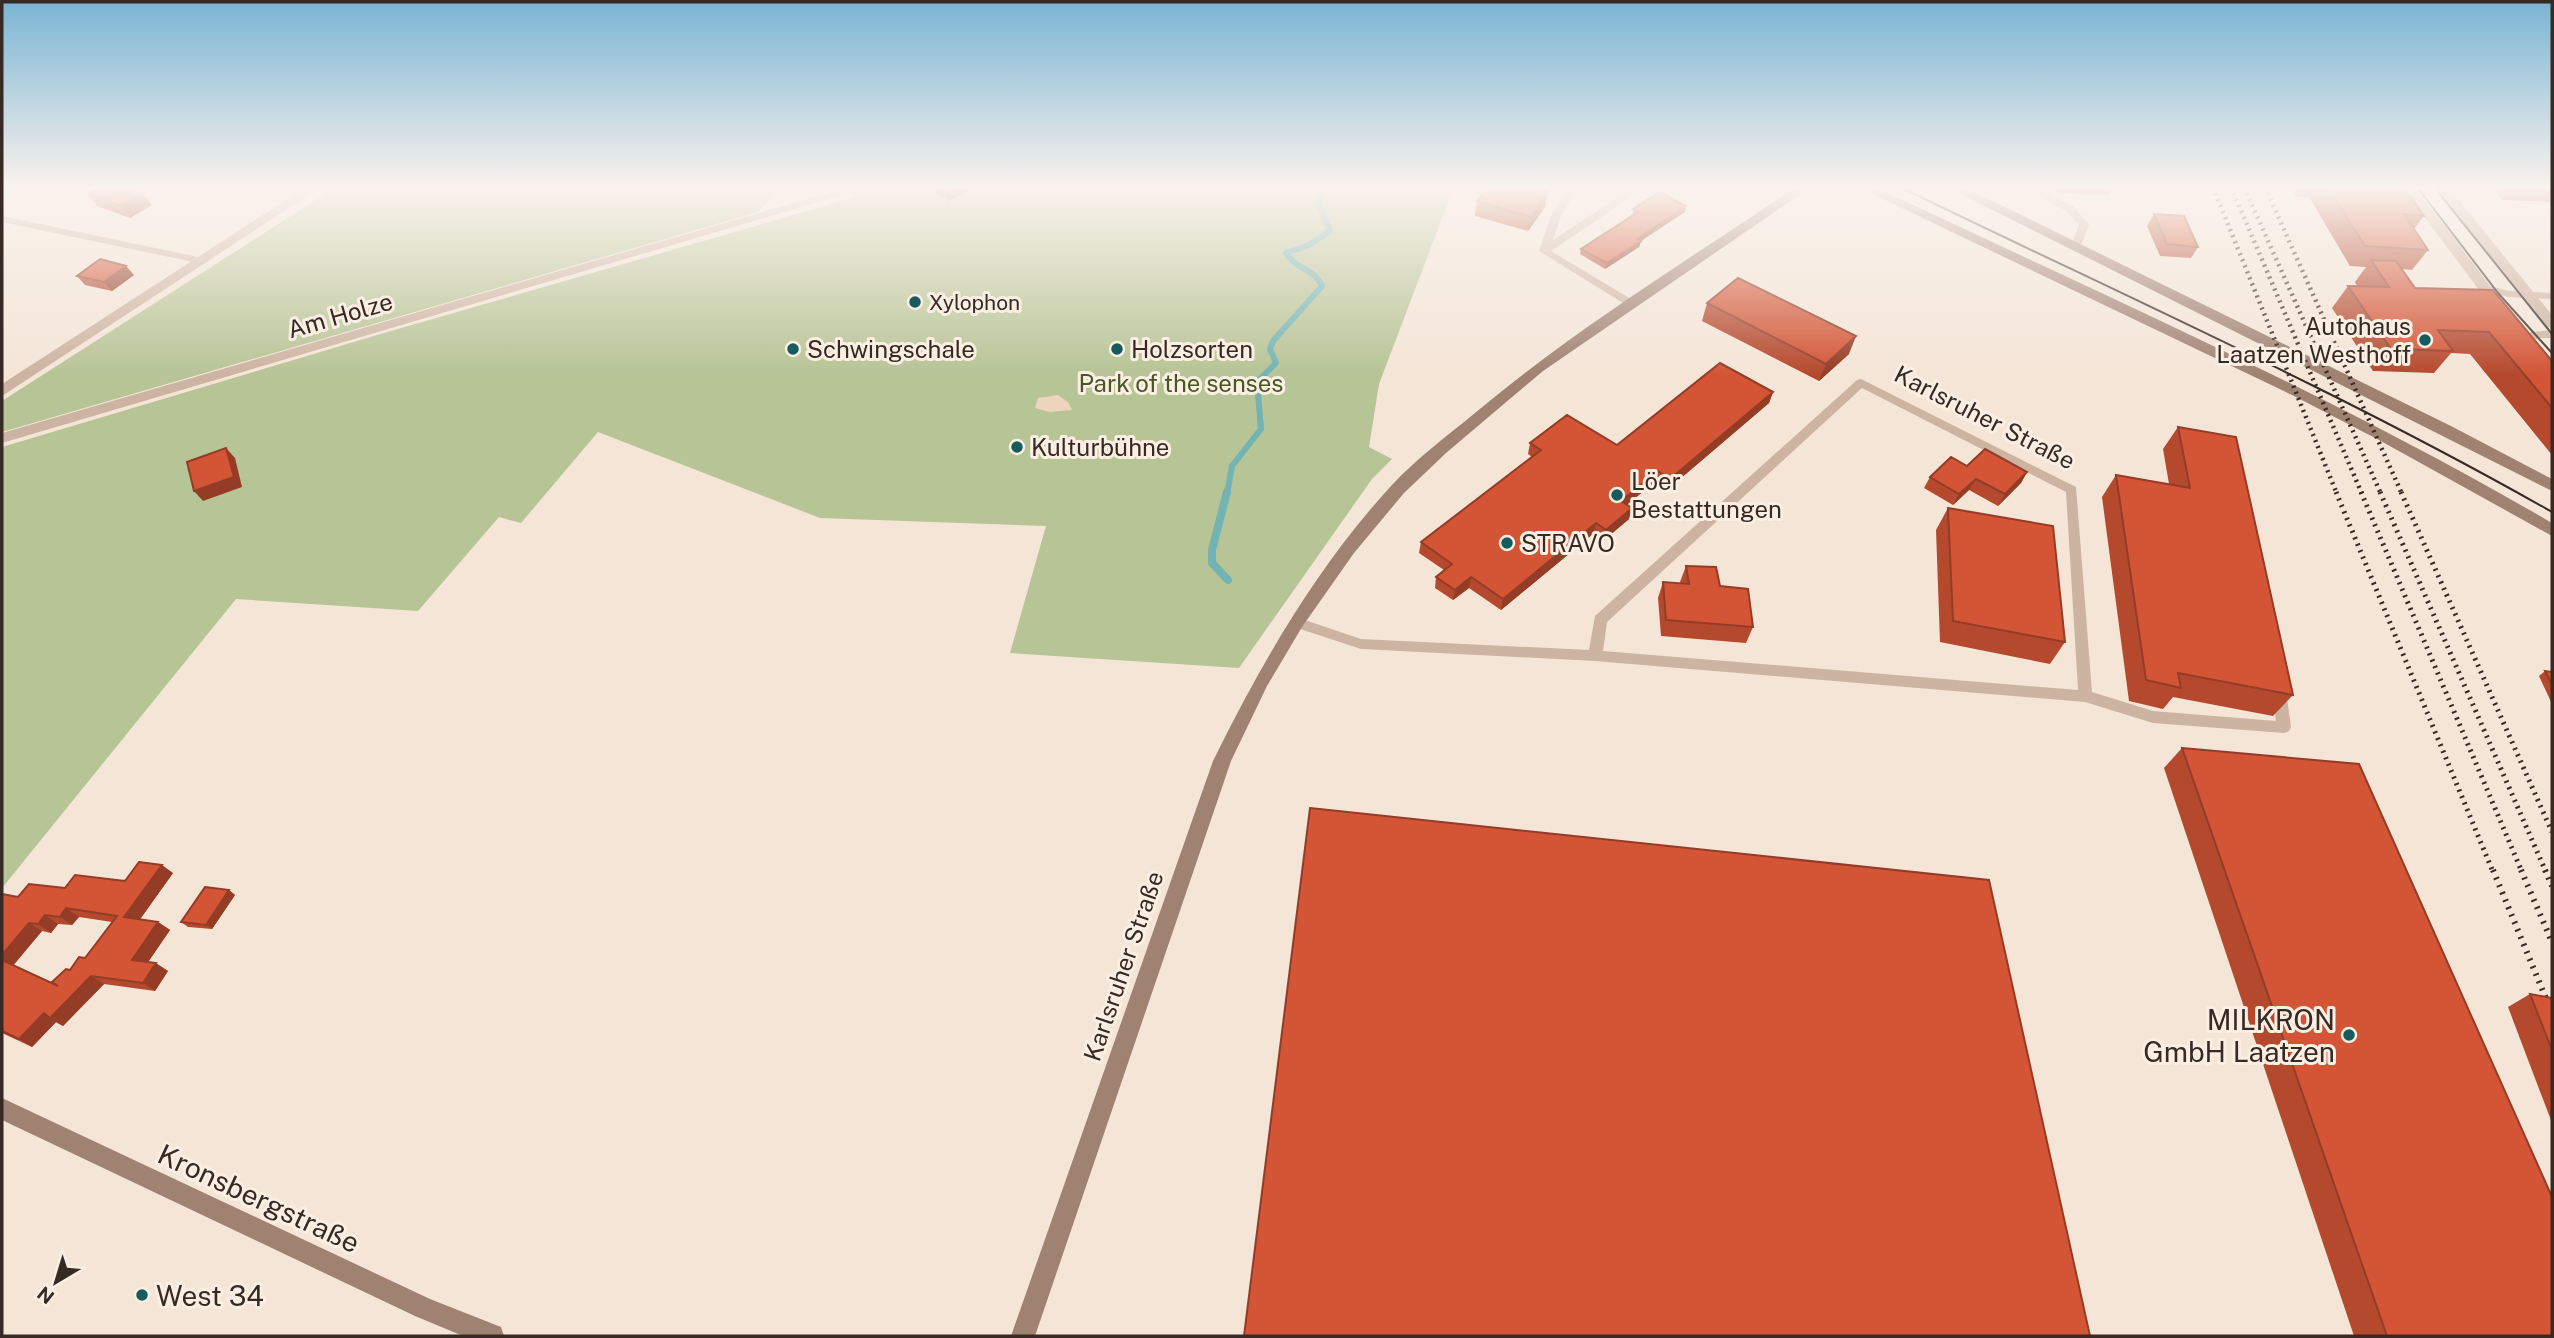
<svg xmlns="http://www.w3.org/2000/svg" width="2554" height="1338" viewBox="0 0 2554 1338" font-family="'Public Sans',sans-serif">
  <style>
    .green { fill: #b7c496 }
    .plaza { fill: #edd5bc }
    .lines { fill: none; stroke-linecap: round; stroke-linejoin: round }
    .stream-far1 { stroke: #73b3b3; stroke-width: 6 }
    .stream { stroke: #73b3b3; stroke-width: 8 }
    .service { fill: #cdb4a2; fill-rule: evenodd }
    .minor { fill: #cdb4a2; fill-rule: evenodd }
    .tertiary { fill: #cdb4a2; fill-rule: evenodd }
    .secondary { fill: #a08273; fill-rule: evenodd }
    .tram { stroke: #372a25; stroke-width: 2 }
    .rail-far2 { stroke: #372a25; stroke-width: 4.5; stroke-dasharray: 2 4.5; stroke-linecap: butt }
    .rail-far1 { stroke: #372a25; stroke-width: 5; stroke-dasharray: 2 5; stroke-linecap: butt }
    .rail { stroke: #372a25; stroke-width: 6; stroke-dasharray: 2 6; stroke-linecap: butt }
    .wall { fill: #b5492e; fill-rule: evenodd }
    .shaded-wall { fill: #943c26 }
    .building { fill: #d35536; stroke: #943c26; stroke-width: 2 }
    .poi-dot { fill: #175b5c; stroke: #fbefe4; stroke-width: 2.5 }
    .labels { text-anchor: middle; dominant-baseline: central; stroke-width: 6; stroke-linejoin: round; paint-order: stroke }
    .far-poi-label { font-size: 21px; fill: #372a25; stroke: #fbefe4; text-anchor: start }
    .street-label { font-size: 24px; fill: #372a25; stroke: #fbefe4 }
    .poi-label { font-size: 24px; fill: #372a25; stroke: #fbefe4; text-anchor: start }
    .park-label { font-size: 24px; fill: #485726; stroke: #fbefe4 }
    .near-poi-label { font-size: 28px; fill: #372a25; stroke: #fbefe4; text-anchor: end }
    .near-street-label { font-size: 28px; fill: #372a25; stroke: #fbefe4 }
  </style>
  <rect width="100%" height="100%" fill="#f4e5d7"/>
  <path class="green" d="M336,187h445l-23,25 -756,220v-31z
    M851,187h603l-75,197 -10,63 23,12 -20,20 -133,189 -229,-15 36,-127 -226,-8 -222,-86 -77,91 -22,-6 -81,94 -182,-12 -234,289v-441l382,-114 472,-136z"/>
  <path class="plaza" d="M1058,395l10,7 4,8 -22,2 -15,-4 3,-10z"/>
  <g class="lines">
    <path class="stream-far1" d="M1227,494l5,-28 29,-37 -4,-47 19,-19 -6,-14 3,-8 49,-55c-8,-18 -27,-17 -36,-33l23,-8 21,-14 -12,-30 4,-5 -4,-9"/>
    <path class="stream" d="M1227,492l-15,58v13l16,17"/>
    <path class="service" d="M1568,187h10l-17,29 -8,24 81,-53h12l-95,64 85,51v4h-8l-89,-55 12,-35z
      M2036,187h10l3,7 24,12 16,19 -10,25 -4,1 -5,-3 9,-23 -14,-15 -24,-12z
      M2,216l201,42 5,3 -5,3 -201,-42z
      M2482,284l27,7 43,2v6l-43,-2 -31,-8 -1,-2z
      M2552,330v8h-14l-11,6 -6,-4 10,-8z
      M1861,379l215,108 16,205 61,19 123,10 -4,-30 2,-4h10l2,4 5,36 -2,4 -5,2 -131,-10 -68,-21 -490,-41 -234,-12 -70,-23 -2,-4 7,-5 65,22 228,11 6,-34 262,-236zM1862,388l204,104 12,198 -475,-39 4,-29z"/>
    <path class="minor" d="M306,187h15l-319,209v-12z
      M848,187h10l1,3 -857,253v-10z"/>
    <path class="tertiary" d="M2402,187h13l89,117v6h-10z
      M2435,187h13l104,128v13l-5,-1z"/>
    <path class="secondary" d="M1796,187h15l-268,184 -97,82 -42,40 -50,60 -52,74 -35,59 -36,75 -196,575h-24l202,-575c49,-99 103,-193 178,-275 25,-27 56,-50 84,-73 100,-84 213,-153 321,-226z
      M1858,187h17c228,108 459,209 677,336v13l-173,-96 -85,-44z
      M1947,187h17l487,239 101,53v12z
      M2,1098l428,201 71,28 3,9h-41l-48,-20 -413,-196z"/>
    <path class="tram" d="M1900,187c218,106 441,205 652,325
      M2417,187l81,106 54,60
      M2434,187l118,147"/>
    <path class="rail-far2" d="M2213,187l124,307
      M2231,187l131,307
      M2244,187l137,307
      M2265,187l137,307"/>
    <path class="rail-far1" d="M2336,492l157,380
      M2361,492l161,380
      M2380,492l166,380
      M2401,492l151,340"/>
    <path class="rail" d="M2493,870l59,143
      M2521,870l31,72
      M2545,870l7,16"/>
  </g>
  <path class="wall" d="M927,187h48v1l-27,13z
    M1478,187h74l-5,8 -2,12 -17,24 -53,-15 2,-15 8,-11z
    M2054,187h59l-4,8 -53,-2z
    M2291,187h113l20,29 -10,13 14,21 -16,20 -10,-1 13,19 137,73v94l-82,-101 -19,-1 -17,20 -61,-2 -41,-63 16,-22h9l-2,-4 11,-15 -16,-1 -41,-69h-13z
    M2493,187h59v15l-50,-2z
    M88,194l64,11 -22,13 -33,-12z
    M1633,209l52,3 -44,29 -2,6 -34,22 -25,-15 1,-5 52,-34z
    M2154,214l44,33 -7,11 -31,-2 -13,-30z
    M134,275l-22,16 -27,-6 -8,-9z
    M1707,303l142,51 -30,27 -117,-60z
    M1773,392l-4,11 -102,87 -12,-8 -28,22 2,15 -26,22 -10,-7 -92,76 -32,-22 -16,12 -18,-12 1,-11 8,-7 -25,-17 2,-11 111,-85 -4,-3 2,-11 87,2z
    M2178,427l115,268 -20,21 -100,-19 -10,12 -34,-8 -27,-204 14,-22 53,9 -6,-35z
    M1967,466l60,6 -6,11 -23,23 -29,-16 -16,15 -29,-17 6,-11z
    M1948,508l117,134 -15,22 -110,-22 -4,-112z
    M1686,566l34,20 33,41 -7,16 -85,-7 -3,-38 5,-16 18,2 -1,-2z
    M2545,671l7,1v32l-13,-28z
    M2182,748l370,588h-198l-190,-568z
    M173,873l-33,46 18,3 12,8 -22,32 20,9 -13,20 -51,-7 -41,42 -7,-4 -24,25 -30,-14v-139l16,3 47,-9zM79,917l33,5 -27,36 -15,12 -12,16 -45,-21 29,-34 9,2 7,-9 14,1z
    M229,890l6,5 -23,34 -24,-2 -7,-5z
    M2530,994l22,4v125l-44,-116z"/>
  <path class="shaded-wall" d="M963,187l12,1 -27,13 -2,-6z
    M1545,187h7l-5,8 -2,12 -17,24 3,-14z
    M143,193l9,12 -22,13 -9,-12z
    M1686,206l-1,6 -50,32 2,-5z
    M1641,241l-2,6 -34,22 2,-6z
    M126,266l8,9 -22,16 -8,-9z
    M1856,336l-7,18 -30,27 7,-17z
    M1773,392l-4,11 -102,87 3,-11z
    M226,448l9,10 7,29 -39,14 -9,-10z
    M1658,471l-3,11 -37,30 3,-11z
    M2027,472l-6,11 -23,23 7,-12z
    M1976,479l-7,11 -16,15 6,-11z
    M1632,508l-3,11 -26,22 3,-11z
    M1596,523l-3,11 -92,76 2,-11z
    M1471,577l-2,11 -16,12 2,-10z
    M162,865l11,8 -37,52 -12,-8z
    M229,890l6,5 -23,34 -6,-4z
    M66,908l13,9 -7,8 -12,-8z
    M45,915l13,9 -7,9 -13,-9z
    M158,922l12,8 -26,38 -12,-8z
    M29,923l13,8 -30,36 -10,-7v-5z
    M156,963l12,8 -13,20 -12,-8z
    M91,976l13,8 -41,42 -7,-4 -24,25 -13,-8 25,-26z"/>
  <path class="building" d="M100,187h26l17,6 -22,13 -33,-12z
    M935,187h28l-17,8z
    M1487,187h58l-3,4 5,2 -16,24 -54,-16z
    M2328,187h76l20,29 -20,-2 24,36 -63,-4z
    M2510,187h42v4l-41,-2z
    M1660,192l26,14 -49,33 4,2 -34,22 -26,-14 57,-37 -5,-3z
    M2154,214l30,2 14,31 -31,-3z
    M100,259l26,7 -22,16 -27,-6z
    M2371,260l25,1 19,27 78,2 59,71v47l-63,-76 -51,-2 15,21 -62,-2 -43,-63 41,1z
    M1738,278l118,58 -30,28 -119,-61z
    M1720,363l53,29 -103,87 -12,-8 -37,30 11,7 -26,22 -10,-7 -93,76 -32,-22 -16,13 -19,-13 16,-13 -31,-22 120,-92 -11,-7 37,-28 50,30z
    M2178,427l58,10 57,258 -115,-22 3,15 -35,-8 -30,-205 74,13z
    M226,448l8,29 -40,14 -7,-29z
    M1985,449l42,23 -22,22 -29,-15 -17,15 -29,-17 21,-20 16,9z
    M1948,508l105,18 12,116 -112,-21z
    M1686,566l30,1 4,19 28,3 5,38 -87,-7 -3,-38 26,2z
    M2545,671l7,1v13z
    M2182,748l177,16 193,433v139h-165z
    M1310,808l679,72 101,456h-846z
    M139,862l23,3 -38,52 34,5 -26,38 24,3 -13,20 -52,-7 -41,42 -6,-5 -25,26 -17,-8v-71l56,26 -6,-4 14,-13 4,1 9,-13 6,1 32,-42 -51,-8 -6,9 -15,-2 -7,9 -9,-1 -27,32v-61l16,3 11,-13 36,4 10,-13 50,6z
    M205,887l24,3 -23,35 -25,-3z
    M2530,994l22,4v52z"/>
  <linearGradient id="sky" x2="0" y2="1"><stop stop-color="#79b4d3"/><stop offset="0.5" stop-color="#faf3ed"/><stop offset="1" stop-color="#faf3ed" stop-opacity="0"/></linearGradient>
  <rect width="2554" height="375" fill="url(#sky)"/>
  <g class="poi-dot">
    <circle cx="915" cy="302" r="7"/>
    <circle cx="2425" cy="340" r="7"/>
    <circle cx="793" cy="349" r="7"/>
    <circle cx="1117" cy="349" r="7"/>
    <circle cx="1017" cy="447" r="7"/>
    <circle cx="1617" cy="495" r="7"/>
    <circle cx="1507" cy="543" r="7"/>
    <circle cx="2349" cy="1035" r="7"/>
    <circle cx="142" cy="1295" r="7"/>
  </g>
  <g class="labels">
    <g class="far-poi-label">
      <text x="929" y="302">Xylophon</text>
    </g>
    <g class="street-label">
      <text transform="translate(340 315) rotate(-16)">Am Holze</text>
      <text transform="translate(1985 417) rotate(27)">Karlsruher Straße</text>
      <text transform="translate(1123 966) rotate(-71)">Karlsruher Straße</text>
    </g>
    <g class="poi-label">
      <text x="2411" y="326" text-anchor="end">Autohaus<tspan x="2411" dy="28">Laatzen Westhoff</tspan></text>
      <text x="807" y="349">Schwingschale</text>
      <text x="1131" y="349">Holzsorten</text>
      <text x="1031" y="447">Kulturbühne</text>
      <text x="1631" y="481">Löer<tspan x="1631" dy="28">Bestattungen</tspan></text>
      <text x="1521" y="543">STRAVO</text>
    </g>
    <g class="park-label">
      <text x="1181" y="383">Park of the senses</text>
    </g>
    <g class="near-poi-label">
      <text x="2335" y="1019">MILKRON<tspan x="2335" dy="32">GmbH Laatzen</tspan></text>
      <text x="156" y="1295" text-anchor="start">West 34</text>
    </g>
    <g class="near-street-label">
      <text transform="translate(259 1198) rotate(25)">Kronsbergstraße</text>
    </g>
  </g>
  <rect width="2554" height="1338" fill="none" stroke="#372a25" stroke-width="7"/>
  <g transform="translate(56 1282) rotate(218)" stroke="#fbefe4" stroke-width="5" paint-order="stroke">
  <path d="M0-5L12 26L0 18L-12 26Z" fill="#372a25"/>
  <text y="-10" font-size="19" font-weight="bold" text-anchor="middle" fill="#372a25">N</text>
  </g>
</svg>
